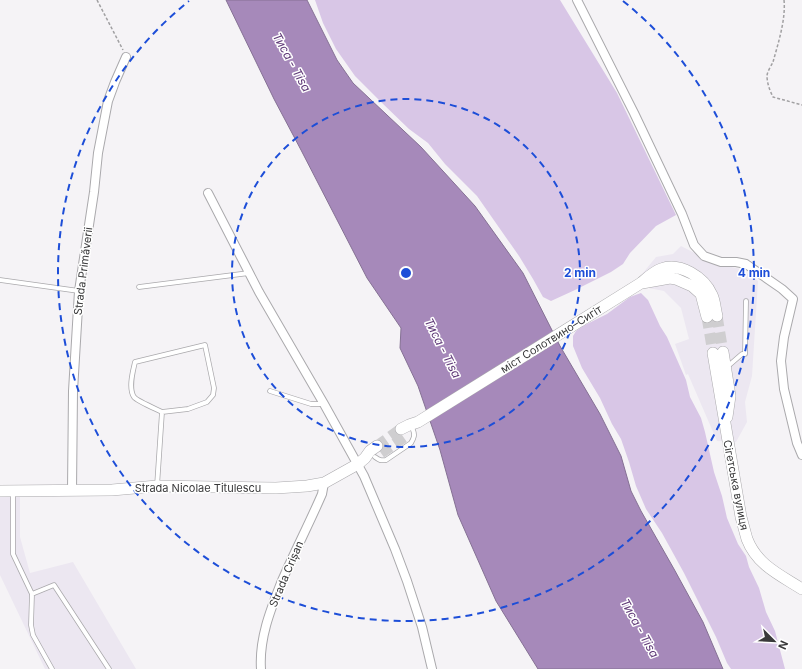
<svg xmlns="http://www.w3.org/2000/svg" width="802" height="669" viewBox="0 0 802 669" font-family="Inter,sans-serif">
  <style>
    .built { fill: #ece7f1 }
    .green { fill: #d8c6e6 }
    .water { fill: #a689ba; stroke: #857194 }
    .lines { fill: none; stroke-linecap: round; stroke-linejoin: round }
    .secondary-tunnel { stroke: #cfced0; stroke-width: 11; stroke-dasharray: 11 5.5; stroke-linecap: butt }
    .lane-casing { stroke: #aaa9ac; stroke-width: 5.5 }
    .street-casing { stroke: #aaa9ac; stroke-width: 10 }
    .secondary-casing { stroke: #aaa9ac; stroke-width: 12 }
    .path { stroke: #a1a0a2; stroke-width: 1.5; stroke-dasharray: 3 2; stroke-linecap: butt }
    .lane { stroke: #fff; stroke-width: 4 }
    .street { stroke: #fff; stroke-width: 8 }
    .secondary { stroke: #fff; stroke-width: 11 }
    .ring { fill: none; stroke: #1d4ed8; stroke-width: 2; stroke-dasharray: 7 5 }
    .labels { text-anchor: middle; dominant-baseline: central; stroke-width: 3; stroke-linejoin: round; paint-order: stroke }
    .street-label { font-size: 11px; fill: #39393a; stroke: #fff }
    .water-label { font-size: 12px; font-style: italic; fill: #613b79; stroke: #fff }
    .centre { fill: #1d4ed8; stroke: #fff; stroke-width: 2 }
    .ring-label { font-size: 12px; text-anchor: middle; font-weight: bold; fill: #1d4ed8; stroke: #fff; stroke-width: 3; stroke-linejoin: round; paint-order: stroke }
  </style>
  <rect width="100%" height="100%" fill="#f5f3f6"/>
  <path class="built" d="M681,246l35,18 25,5 17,12 -6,95 -7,26 2,20 -11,20 -19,-1 -29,-67 -2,1 -11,-31 14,-5 -8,-31 -17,-17 -20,-4 -6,-8 18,-22 17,-3z
    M0,495l20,1v41l10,36 43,-11 63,107h-91l-45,-94z"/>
  <path class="green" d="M315,0h245l57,93 59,122 -20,11 -26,27 -7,11 -12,8 -36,18 -24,11 -8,-4 -10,-18 -14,-23 -42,-60 -32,-32 -17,-21 -19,-14 -29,-28 -25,-25 -19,-27 -13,-26z
    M641,293l7,7 12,26 7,11 19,43 4,17 11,21 4,14 9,40 8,24 5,22 11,26 8,12 3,11 10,21 7,24 9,19 10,38h-54l-4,-6 -11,-26 -32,-64 -22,-40 -16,-24 -10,-23 -7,-24 -8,-23 -9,-15 -12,-26 -18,-30 -9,-22v-10l3,-5 7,-5 24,-12 23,-17z"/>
  <path class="water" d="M226,0h81l30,60 16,23 68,64 54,59 48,67 37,73 40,68 21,42 10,35 10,20 33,58 29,53 20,47h-185l-42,-68 -38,-86 -18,-65 -22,-64 -18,-38 1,-20 -34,-50 -66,-128 -27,-51z"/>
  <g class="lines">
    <path class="secondary-tunnel" d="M717,316l6,36
      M707,317l6,36
      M377,446l24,-17
      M381,453l25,-17"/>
    <g class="lane-casing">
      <path id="lane" d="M0,280l79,11
        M139,287l110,-14
        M727,367l15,-13h3l1,-53
        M270,391l41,13h13
        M375,457c4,3 6,4 11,3l25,-17c3,-5 4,-8 2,-13
        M157,486l5,-74 26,-3 19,-7 6,-7 1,-7 -9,-43 -70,17c-2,9 -7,26 -1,35 3,4 22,12 28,15
        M13,491v63l19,40 22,-9 55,84
        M32,594l-1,31 2,10 19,34"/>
    </g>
    <g class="street-casing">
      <path id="street" d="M577,0l57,113 48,101 12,31 10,11 17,6h15l10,2 36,25 11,10 -9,38 -3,24 3,28 13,54 5,12
        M208,193l51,99 65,112 40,72 31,73 12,32 15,46 10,42
        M72,490l1,-99 6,-100 15,-99 4,-39 10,-52 7,-19 11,-25
        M261,669c-2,-30 9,-58 20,-86 13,-30 28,-59 41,-89l2,-11"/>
    </g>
    <g class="secondary-casing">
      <path id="secondary" d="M642,283l28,-5 6,1 16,7 9,8 6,23
        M723,352l7,44 -3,21
        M713,353l28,164c2,7 4,15 6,22 10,26 33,36 55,50
        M401,429l8,-4 9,-3 223,-139c6,-5 12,-11 20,-14 19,-7 43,8 51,26 3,6 3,14 5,21
        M0,491l112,-1 45,-4 119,2 31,-2 17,-3 34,-19 7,-6 5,-7 7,-5"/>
    </g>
    <path class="path" d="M97,0l26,50
      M784,0c2,19 -6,44 -11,62 -2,4 -6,10 -6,14 0,7 3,15 6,21l29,8"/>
    <use href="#lane" class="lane"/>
    <use href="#street" class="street"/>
    <use href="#secondary" class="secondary"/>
  </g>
  <g class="ring">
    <circle cx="406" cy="273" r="174"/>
    <path d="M623 1A348 348 0 1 1 189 1"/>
  </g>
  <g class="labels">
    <g class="street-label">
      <text transform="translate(83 271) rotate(-83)">Strada Primăverii</text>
      <text transform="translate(551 339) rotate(-32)">міст Солотвино–Сигіт</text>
      <text transform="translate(736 485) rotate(79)">Сігетська вулиця</text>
      <text x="198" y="488">Strada Nicolae Titulescu</text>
      <text transform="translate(286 574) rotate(-67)">Strada Crișan</text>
    </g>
    <g class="water-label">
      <text transform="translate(292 62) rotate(61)">Тиса - Tisa</text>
      <text transform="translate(443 348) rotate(63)">Тиса - Tisa</text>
      <text transform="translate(640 628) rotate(61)">Тиса - Tisa</text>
    </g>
  </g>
  <circle cx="406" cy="273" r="6" class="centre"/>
  <g class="ring-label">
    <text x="580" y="277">2 min</text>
    <text x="754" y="277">4 min</text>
  </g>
  <g transform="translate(774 641) rotate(114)" stroke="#ffffff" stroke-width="3" paint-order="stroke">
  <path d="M0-3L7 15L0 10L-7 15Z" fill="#39393a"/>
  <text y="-6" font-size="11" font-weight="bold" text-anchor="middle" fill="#39393a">N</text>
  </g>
</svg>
